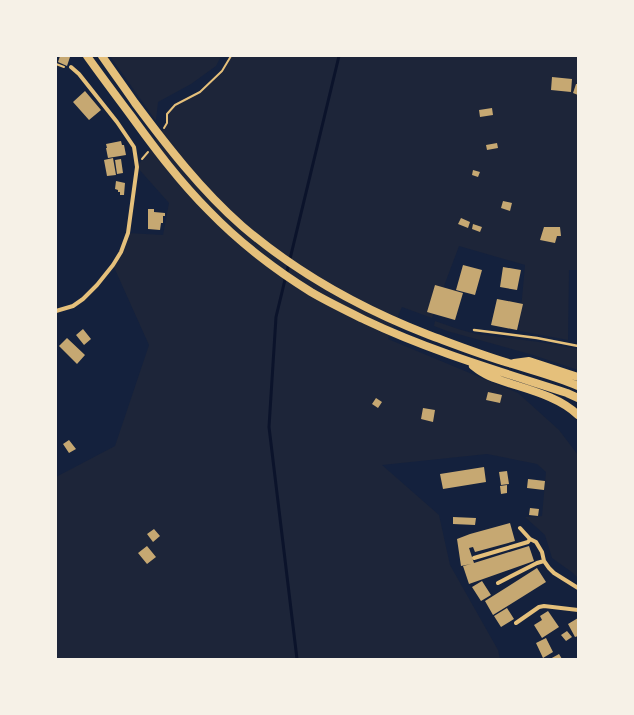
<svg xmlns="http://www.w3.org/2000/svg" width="634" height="715" viewBox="0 0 634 715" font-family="'Titillium Web',sans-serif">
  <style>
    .green { fill: #1d2539 }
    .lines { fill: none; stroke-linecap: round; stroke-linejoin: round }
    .stream { stroke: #0b132b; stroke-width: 3 }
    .building { fill: #c6a872 }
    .path { stroke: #e5c07b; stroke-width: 2 }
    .service { stroke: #e5c07b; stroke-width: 2.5 }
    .minor { stroke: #e5c07b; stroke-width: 4 }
    .trunk { stroke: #e5c07b; stroke-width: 8 }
  </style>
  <rect width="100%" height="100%" fill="#14213d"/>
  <path class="green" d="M110,56h111l-5,10 -25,18 -33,18 -2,19z
    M231,56h347v214h-9l-1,70 -49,-9 6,-66 -66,-19 -27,72 -30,-11 -14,32 130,54 41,37 19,25v123l-5,-5 -21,-15 -7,-23 -20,-18 17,-1 4,-44 -9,-8 -50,-10 -105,11 57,50 11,50 48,85 2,9h-444v-182l59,-31 34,-101 -36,-80 15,-32 35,2 6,-32 -32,-36 30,-44v-9l8,-9 26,-13 21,-21z
    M435,321l23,8 18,5 63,8 39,7v21l-45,-15 -86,-24 -13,-5z"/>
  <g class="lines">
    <path class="stream" d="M297,659l-28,-232 7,-110 63,-261"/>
  </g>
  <path class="building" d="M60,56l10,1 -3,9 -9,-4z
    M552,77l20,2 -1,13 -20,-2z
    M576,84h2v11l-5,-2z
    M85,91l16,19 -12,10 -16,-18z
    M492,108l1,7 -13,2 -1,-7z
    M121,141l1,4h2l2,10 -18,3 -2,-10h1l-1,-4z
    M497,143l1,5 -11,2 -1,-5z
    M113,158l3,17 -9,1 -3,-16z
    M121,159l2,14 -6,1 -2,-14z
    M473,170l7,2 -2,5 -6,-2z
    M116,181l9,2 -1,12h-4v-3h-2v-2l-3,-1z
    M503,201l9,2 -2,8 -9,-3z
    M148,209h6v3l11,1v3h-2v7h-2l-1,7 -12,-1z
    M461,218l9,4 -2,6 -10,-4z
    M473,224l9,3 -2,5 -8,-3z
    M544,227h16l1,9h-4l-2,7 -15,-3z
    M463,265l19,5 -7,25 -19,-5z
    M503,267l18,3 -4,20 -17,-3z
    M435,285l28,8 -8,27 -28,-8z
    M497,299l26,5 -6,26 -26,-5z
    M83,329l8,10 -7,6 -8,-10z
    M67,338l18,17 -8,9 -18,-18z
    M488,392l14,3 -2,8 -14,-3z
    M376,398l6,4 -4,6 -6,-4z
    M423,408l12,2 -2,12 -12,-3z
    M69,440l7,9 -7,4 -6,-9z
    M484,467l2,15 -43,7 -3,-15z
    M507,471l2,13 -8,1 -2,-13z
    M528,479l17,2 -1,9 -17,-2z
    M507,485v8l-6,1 -1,-8z
    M530,508l9,1 -1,7 -9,-1z
    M453,517l23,1 -1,7 -22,-1z
    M510,523l5,18 -40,11 -2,-5 -4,1 5,15 55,-17 5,15 -65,23 -6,-18 8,-2 -10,2 -4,-27 13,-5z
    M154,529l6,7 -7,6 -6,-8z
    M147,546l9,11 -9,7 -9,-11z
    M537,568l9,14 -53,33 -8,-14z
    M482,581l9,14 -10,6 -9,-14z
    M507,608l7,11 -13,8 -7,-11z
    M548,611l11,16 -17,11 -8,-13 8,-5 -2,-4z
    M578,618v18l-3,1 -7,-13z
    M567,631l5,6 -6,4 -5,-6z
    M546,638l7,14 -10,6 -7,-15z
    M559,654l3,5h-12z"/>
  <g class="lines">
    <path class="path" d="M56,64l8,3
      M164,128l3,-5v-9l8,-9 25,-13 22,-21 9,-15
      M142,159l6,-7"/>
    <path class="service" d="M474,330l63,8 41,8"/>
    <path class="minor" d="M56,311l17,-5 10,-7 14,-14 16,-20 8,-13 7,-19 9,-66 -3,-20 -17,-25 -38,-48 -8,-7
      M520,528l10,11 6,3 6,10 2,9 5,7 5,5 24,15
      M474,558l54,-16 2,-3
      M498,583l39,-20 7,-2
      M516,623l23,-16 5,-1 34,4"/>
    <path class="trunk" d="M87,56c15,21 30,41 45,61 24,33 48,65 77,94 30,31 65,58 102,81 17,10 36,19 54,28 65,31 134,51 202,73l11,5
      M102,56c11,16 22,31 33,47 32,43 66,87 107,123 55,47 120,83 187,109 27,10 55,21 83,29 22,7 45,13 66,22
      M514,363l15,-2 49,16
      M473,366c5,4 11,8 16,10 29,12 66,17 89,39"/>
  </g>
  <rect width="634" height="715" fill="none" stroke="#f6f1e7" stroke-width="114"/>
</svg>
